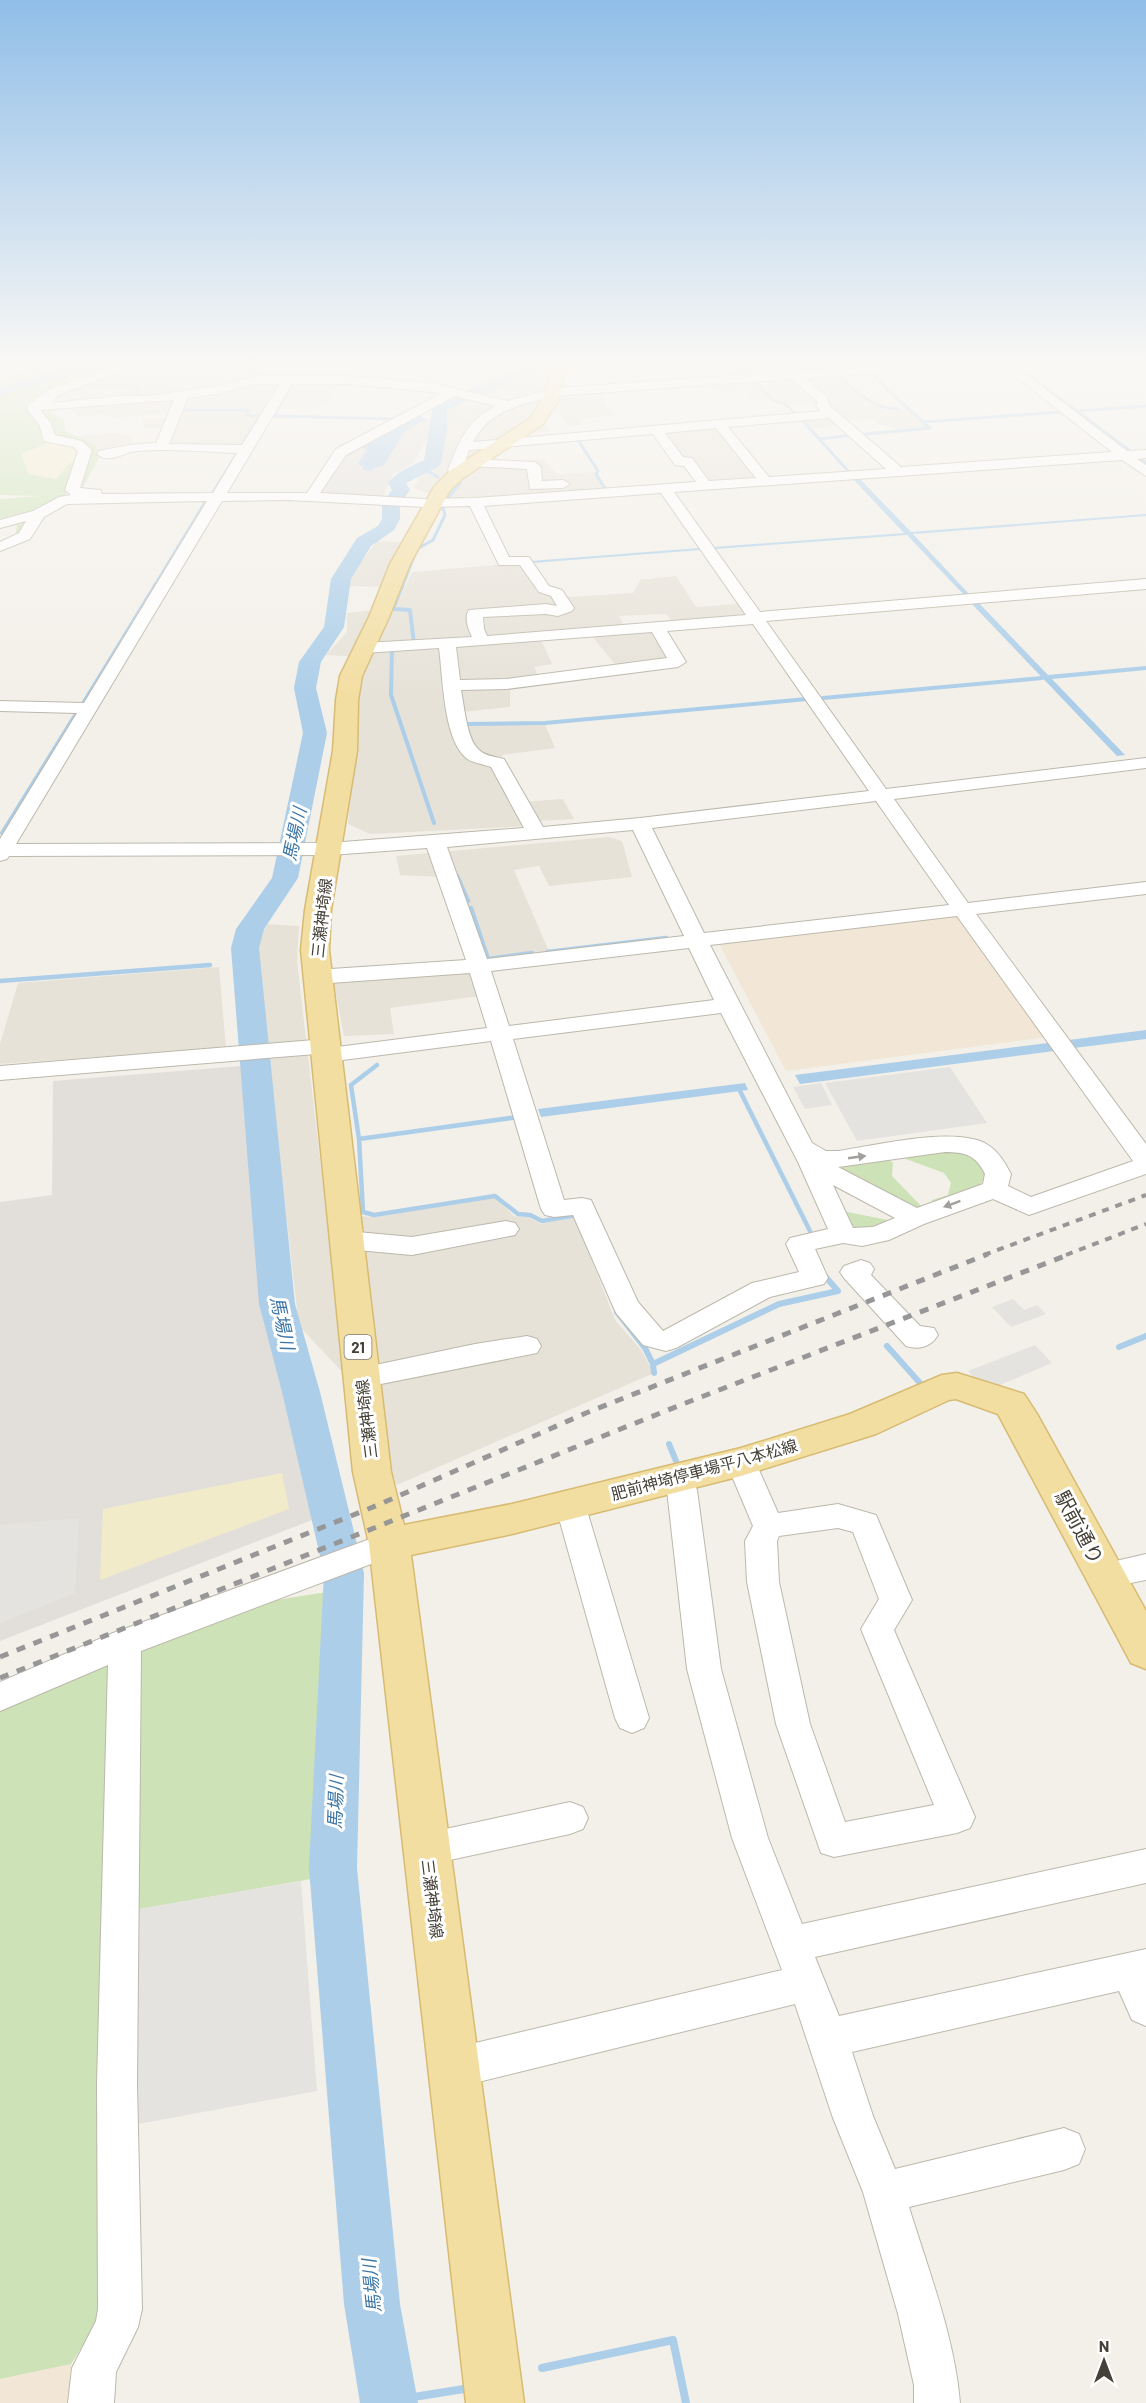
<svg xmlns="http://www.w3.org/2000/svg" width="1146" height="2403" viewBox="0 0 1146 2403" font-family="Barlow,'Noto Sans JP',sans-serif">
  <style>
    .residential { fill: #e6e2d8 }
    .commercial { fill: #f2e7d6 }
    .industrial { fill: #e2dfda }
    .green { fill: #cde2b6 }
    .sand { fill: #f2ebc9 }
    .parking { fill: #e4e3e0 }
    .water { fill: #accee9 }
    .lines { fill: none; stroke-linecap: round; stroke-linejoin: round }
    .stream-far4 { stroke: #accee9; stroke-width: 3 }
    .stream-far3 { stroke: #accee9; stroke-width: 4 }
    .stream-far2 { stroke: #accee9; stroke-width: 4.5 }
    .stream-far1 { stroke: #accee9; stroke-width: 6 }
    .stream { stroke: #accee9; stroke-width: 8 }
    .river { fill: #accee9; fill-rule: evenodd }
    .minor-casing { stroke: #bdb8ac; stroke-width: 2 }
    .major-casing { stroke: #d7bb73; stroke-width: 3 }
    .minor { fill: #fff; fill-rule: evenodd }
    .major { fill: #f3dea1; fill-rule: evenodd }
    .rail-far1 { stroke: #979797; stroke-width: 4; stroke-dasharray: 7 7; stroke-linecap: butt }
    .rail { stroke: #979797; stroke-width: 5; stroke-dasharray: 9 9; stroke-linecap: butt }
    .oneway { fill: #a2a09c }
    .labels { text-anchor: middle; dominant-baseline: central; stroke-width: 6; stroke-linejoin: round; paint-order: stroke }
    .shield { fill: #fff; stroke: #7d7a74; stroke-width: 1.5 }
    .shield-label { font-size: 15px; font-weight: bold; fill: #454138 }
    .street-label { font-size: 16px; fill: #454138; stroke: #fff }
    .water-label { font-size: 18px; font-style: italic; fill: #3d76a6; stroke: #fff }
    .near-street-label { font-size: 20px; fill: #454138; stroke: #fff }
  </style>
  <rect width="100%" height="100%" fill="#f3f0e9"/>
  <path class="residential" d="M152,363h86v3h21l-1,5 34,1 -4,6 49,5 -9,23 -50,1 -38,43 -103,-3 -37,9 -5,-12 -17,-8 35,-3 20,3 -2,9h27l7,-17h-20l-3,-9 29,-2 1,-4 -60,5 -5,-4 -27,3 -11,-9 -1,-9 -9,-2 23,-11z
    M573,363l42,1 11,6 -57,5z
    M716,363h160l8,7 -49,4 37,30 15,7 19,-2 22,20 -24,2 -25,-7 -7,-5 -25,2 1,4 -36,4 -13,-13 28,-3 -11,-9 -26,2 -17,-7 -16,1 -7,-3 -4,-6 -29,2 -16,-20 23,-1z
    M538,365h12l-4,28 56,-3 5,16 10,10 -38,2 2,7 -14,1 -7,-13h-9l-7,9 6,10 -23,1 -40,28 23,1 34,-3 13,15 39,-2 12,18 -150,14 -45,-16 10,-16 18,-8 5,-53 5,-6 78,-33z
    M723,423l45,55 -69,5 -39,-54z
    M377,541l24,1 -20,45 -32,-1 5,-15z
    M531,562l17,25 22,10 63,-4 7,-13 36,-4 20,31 56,-4 8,12 -83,12 -11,-13 -47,2 5,10 33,-1 26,38 -64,6 -28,-34 -49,6 10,23 -18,3 5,11 -29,3v26l-48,5 2,13 81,-1 10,24 -53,7 19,47 42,-3 11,20 -35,2 -9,5 -160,8 -22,-10 6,-73 2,-74 8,-20 -38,-2 21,-23v-19l48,-5 17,-36z
    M609,837l13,4 10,36 -83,9 -10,-20 -25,4 39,91 -66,9 9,24 -106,14 4,26 -50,2 -13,-66 140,-6 -30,-87 -41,-2 -4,-19z
    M265,924l34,2 -2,35 48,414 -46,-49 -43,-374z
    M219,967l7,81 -226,16v-20l18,-61z
    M496,1198l18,18 14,1 13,7 34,-7 40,103 26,30 13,23 -257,112 -18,-40 -22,-229 19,1z"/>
  <path class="commercial" d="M959,913l90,124 -263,34 -68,-129z
    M71,2364l1,39h-72v-24z"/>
  <path class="industrial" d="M410,419l20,1 -1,15 -16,28 -21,12 -10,24 -64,-5 28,-42z
    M241,1066l23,257 56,194 -320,124v-439l52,-7 1,-114z"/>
  <path class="green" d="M5,363h65l-70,25v-24z
    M110,363h42c-33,11 -75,18 -102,42l5,4 -5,4 14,6 1,12 30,13 5,12 -18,33 -15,3 -5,8 -47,39 2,-14 -17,4v-30l41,-3 -41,-1v-100l45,-12h-7l18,-5 6,1z
    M947,1150c17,3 27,5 38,19l-1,10 -6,8 -45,18 -1,-5 16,-5 3,-12 -7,-10 -46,-17z
    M885,1157l8,6 -1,13 32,33 -15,-3 -66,-35 -3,-4 4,-3z
    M842,1211l51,10c-26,10 -36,18 -51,-10z
    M327,1592l-10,286 -183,32v-260l142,-50z
    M109,1661l-6,652 -32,51 -71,15v-669z"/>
  <path class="sand" d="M47,440l28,6 5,3 -2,10 -9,5 -13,15 -28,-5 -7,-20 25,-10z
    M282,1473l7,36 -189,71 3,-71z"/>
  <path class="parking" d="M950,1067l37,56 -130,18 -32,-58z
    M821,1083l11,22 -27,4 -12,-22z
    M1013,1299l11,11 13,-5 9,9 -35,13 -19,-20z
    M1035,1345l17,18 -59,25 -14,-5 -11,-12z
    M79,1518l-4,75 -75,30v-98z
    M301,1881l16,210 -184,34 1,-215z"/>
  <path class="water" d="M70,363h40l-48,16 -6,-1 -14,4h8l-50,13v-7z
    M420,416l7,3 -22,12 -21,34 -10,3 -3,3 -9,-1 2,-3 -6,-3 9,-15 -4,-1 1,-2z
    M858,477l53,55 235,-18v2l-233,18 58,62h-6l-58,-61 -192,14 -1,-2 190,-14 -52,-55z
    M699,548l1,2 -168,13 -1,-2z
    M977,601l71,74 98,-9v4l-94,9 73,76 -8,1 -147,-154z
    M1146,1030v9l-72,9 -5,-8z
    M1048,1043l6,8 -254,33 -5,-9z
    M745,1083l3,7 -207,27 -3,-8z"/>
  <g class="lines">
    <path class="stream-far4" d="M718,363l5,4 41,-1 7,10
      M824,363l6,8
      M1013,363l133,100
      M837,375c19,16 35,34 61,34
      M754,380l18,19 17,8 8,9
      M293,383l-19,33 120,3
      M89,386h45l7,12
      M184,405l-1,5h65v5l12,1 -48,78
      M1077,411l69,-5
      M800,418l50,55
      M923,422l138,-10
      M866,434l64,-6 -42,-37 -17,-19h3
      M820,439l33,-4
      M578,440l20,31 -2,3 10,16h5
      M422,468l4,2
      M429,472l9,5
      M448,498l12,-15
      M155,585l52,-86
      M403,585l14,-36 16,-9 12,-25 -2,-7"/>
    <path class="stream-far3" d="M403,584l-10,25 17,1 4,34
      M397,649l-5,1 -1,45 43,128
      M823,698l219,-20
      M82,705l74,-121
      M468,724l77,-1 262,-24
      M2,833l75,-121"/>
    <path class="stream-far2" d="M457,876l11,25
      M471,908l17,51 44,-6
      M547,952l119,-14
      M0,981l210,-16
      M377,1065l-26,20 8,54 4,73 11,3 121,-19 23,18 12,1 12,6 35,-6
      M740,1091l70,140
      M359,1139l159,-22"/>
    <path class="stream-far1" d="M617,1312l28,36 8,16 126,-60 59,-13 -14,-16
      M887,1346l33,37
      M1119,1347l27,-11
      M653,1364l1,9
      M669,1444l7,17"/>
    <path class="stream" d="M542,2368l131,-28 13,63
      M389,2401l81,-13"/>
    <path class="river" d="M522,363h17l-17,14 -75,33v21l-6,32 -3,4 -32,16 4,7 -10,14v15l-6,11 -23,16 -20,33 -7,48 -23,35 -5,26 11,45 -29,145 -34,51 -5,19 36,356 25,88 44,181 -7,295 43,436 18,99h-58l-16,-99 -35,-436 15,-295 -42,-181 -23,-88 -28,-356 5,-19 36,-51 31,-145 -9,-45 5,-26 25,-35 7,-48 26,-41 21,-12 4,-7v-15l10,-14 -4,-7c9,-12 22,-16 36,-23l9,-55 79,-34z"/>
    <g class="minor-casing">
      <path id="minor" d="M29,363h18l-2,2 -45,14v-8z
        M124,363h17l-83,32 -6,8 67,-7h29l70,-10 38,-10h92l83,7 77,18 46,-13 371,-25h55l-6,4 -168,11 22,20 1,7 72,62 211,-15 -114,-89h13l116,88 19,-1v8l-9,1 9,6v11l-24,-16 -448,32 86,120 386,-33v10l-380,32 120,168 260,-31v10l-252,31 74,104 178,-21v12l-170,20 170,230v30l-117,41 -36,-16 -69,25 -35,16 -27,6 -19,-3 -28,6 13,29 -4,6 -54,13 -94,51 -10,3 -23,-6 -27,-32 -43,-98 -19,2 -9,-2 -4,-6 -50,-168 -164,21 -8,-2 -3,-6 -316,26v-14l326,-27 8,2 3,6 150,-19 -17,-55 -154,11 -8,-2 -3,-5 3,-5 8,-2 150,-10 -39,-112 -97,7 -321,1 -2,3 -7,2v-22l77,-126 -77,-2v-10l84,2 123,-202 -140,3 -23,13 -14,22 -30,12v-9l19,-9 7,-12 -26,7v-8l33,-9 26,-14 12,-2 -6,-5 13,-39 -5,-4 -29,-6 -5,-17 -11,-13v-6l22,-16zM792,379l26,23 -2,4 5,5 -348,31c16,-32 50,-38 81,-46zM256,384h24l-38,61 -73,-1 17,-42v-4l32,-4zM292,384h56l94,9 -106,56 -29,44h-80zM455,396l41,10c-30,15 -37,36 -48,64l4,7 5,1 7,-4 -2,-4 7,-20 184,-16 22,31 9,1 12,16 -221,16 -50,1 -105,-6 26,-38zM174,400l-18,43c-20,0 -38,4 -57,8l-2,3c12,11 27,-2 40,-3 33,-3 68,1 100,2l-24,40 -111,1 -1,-4 -21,-2 12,-38 -10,-9 -27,-6 -4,-12 -11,-13zM829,418l57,51 -117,8 -41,-50zM716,428l40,50 -47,3 -17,-23 -9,-1 -18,-24zM661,493l85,122 -259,21 -3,-7 -1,-12 63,-3 12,2 14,-5 2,-3 -12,-18 -13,-4 -20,-29h-20l-25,-51zM288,500l137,7 45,-1 29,59h21l19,27 12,4 6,10 -11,-2 -77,6c-5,7 -1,19 3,27l-108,6 -8,5 8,5 75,-5c4,29 4,88 26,109 6,6 18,7 26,10l33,61 -194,15 -314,1 206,-343zM753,624l116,167 -229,27 -97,9 -39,-68c-8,-2 -20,-3 -26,-10 -11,-10 -14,-44 -17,-59l46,-1 171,-22 8,-5 -19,-31zM652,632l15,26 -160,21 -47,1 -4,-33zM876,801l73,104 -245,28 -52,-105zM633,830l51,106 -197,23 -40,-112zM957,916l176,245 -102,36 -23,-11 3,-12c-6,-11 -12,-22 -23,-29 -31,-20 -114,1 -150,6h-12l-14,-8 -102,-198zM689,948l25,52 -205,26 -18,-55zM721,1013l77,149 30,67 -38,9 -4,6 13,28 -47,11 -89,48 -25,-29 -47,-102 -9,-2 -18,2 -51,-161zM945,1152c20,0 31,3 40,22l-2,10 -66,24 -79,-41zM833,1185l62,33 -22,9 -20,1z
        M474,459l61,3 6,5 1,14 21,-1 7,4 -7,4 -33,1 -3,-20 -58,-3 -2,-3 2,-3z
        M506,1221l9,2 4,6 -4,6 -103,20 -66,-6 -9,-3 -4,-6 4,-6 9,-3 66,6z
        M861,1260l9,3 4,6 -3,6 49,51 14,2 4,7c-7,12 -19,15 -32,11l-62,-68 -4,-6 4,-6z
        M527,1336l10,3 4,7 -4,7 -176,35 -10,-3 -4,-7 4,-7 10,-3 114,-24z
        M741,1451l11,3 26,59 60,-9 38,11 36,85 -18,30 81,187 -5,11 -13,5 -123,24 -13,-4 -45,-129 -29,-142 -2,-41 8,-15 -27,-64 4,-8zM838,1528l15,4 26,67 -18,30 73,176 -89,17 -35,-98 -31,-142 -2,-41 2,-5z
        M677,1466l11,3 9,21 24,179 47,169 34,86 344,-75v34l-331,74 24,59 307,-67v77l-14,-6 -13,-29 -267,61 21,64 22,53 169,-41 15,6 6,15 -6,15 -15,6 -155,37c19,62 46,131 51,196h-46v-18l-16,-71 -35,-122 -30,-74 -38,-114 -341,84 -14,-6 -6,-14 6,-14 14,-6 328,-78 -50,-132 -45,-169 -20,-179 -5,-13 4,-8z
        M570,1492l11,4 4,8 64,214 -5,10 -12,5 -12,-5 -5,-10 -60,-214 4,-8z
        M389,1532l11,3 5,9 -5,9 -259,98 -4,433 5,225 -4,18 -22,45 -2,31h-46l4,-35 24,-47 2,-12 -1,-225 11,-419 -108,46v-29l113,-49z
        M1146,1554v26l-41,8 -11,-4 -5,-9 5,-9z
        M570,1802l13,5 5,11 -5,11 -13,5 -143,31 -13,-4 -5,-12 5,-12 13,-4z"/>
    </g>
    <g class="major-casing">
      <path id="major" d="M552,363h16l-10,38 -15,23 -80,54 -13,12 -40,74 -21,53 -27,59 -4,24 -1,51 -26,159 -2,40 62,522 13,53 108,-21 229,-56 109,-34 92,-39 15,-2 67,21 13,20 109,197v58l-15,-6 -133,-249 -42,-15 -7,1 -73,34 -135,42 -229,58 -101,21 113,848h-58l-97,-859 -16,-72 -52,-522 4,-40 28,-159 3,-51 4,-24 29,-59 21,-53 44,-77 17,-17 80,-52 14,-24z"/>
    </g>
    <use href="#minor" class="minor"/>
    <use href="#major" class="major"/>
    <path class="rail-far1" d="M984,1255l162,-60
      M1066,1255l80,-31"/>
    <path class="rail" d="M0,1657l378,-152 208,-92 402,-159
      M0,1678l683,-274 387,-150"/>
  </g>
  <defs><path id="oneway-solid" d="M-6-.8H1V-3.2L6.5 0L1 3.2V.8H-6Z" transform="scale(1.5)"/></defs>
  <g class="oneway">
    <use href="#oneway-solid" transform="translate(857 1157) rotate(-8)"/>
    <use href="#oneway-solid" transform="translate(952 1204) rotate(160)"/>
  </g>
  <linearGradient id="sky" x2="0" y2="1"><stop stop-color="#90bee8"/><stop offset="0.52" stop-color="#faf8f5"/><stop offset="1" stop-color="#faf8f5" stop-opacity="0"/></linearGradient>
  <rect width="1146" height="699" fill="url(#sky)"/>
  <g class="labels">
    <rect class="shield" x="344.5" y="1335" width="27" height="24" rx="4.5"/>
    <g class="shield-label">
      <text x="358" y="1347">21</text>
    </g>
    <g class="street-label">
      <text transform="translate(321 918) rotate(-84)">三瀬神埼線</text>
      <text transform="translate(366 1419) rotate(-97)">三瀬神埼線</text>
      <text transform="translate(704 1469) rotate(-15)">肥前神埼停車場平八本松線</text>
      <text transform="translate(433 1899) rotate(83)">三瀬神埼線</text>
    </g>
    <g class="water-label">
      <text transform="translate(294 834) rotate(-78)">馬場川</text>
      <text transform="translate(283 1323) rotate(78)">馬場川</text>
      <text transform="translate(335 1802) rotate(-88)">馬場川</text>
      <text transform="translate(371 2286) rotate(-96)">馬場川</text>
    </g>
    <g class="near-street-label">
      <text transform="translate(1080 1527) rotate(62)">駅前通り</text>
    </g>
  </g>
  <g transform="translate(1104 2361)" stroke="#ffffff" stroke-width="4.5" paint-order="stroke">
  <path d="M0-4.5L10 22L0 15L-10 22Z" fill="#454138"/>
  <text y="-9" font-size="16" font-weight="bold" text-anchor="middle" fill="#454138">N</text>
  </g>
</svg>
